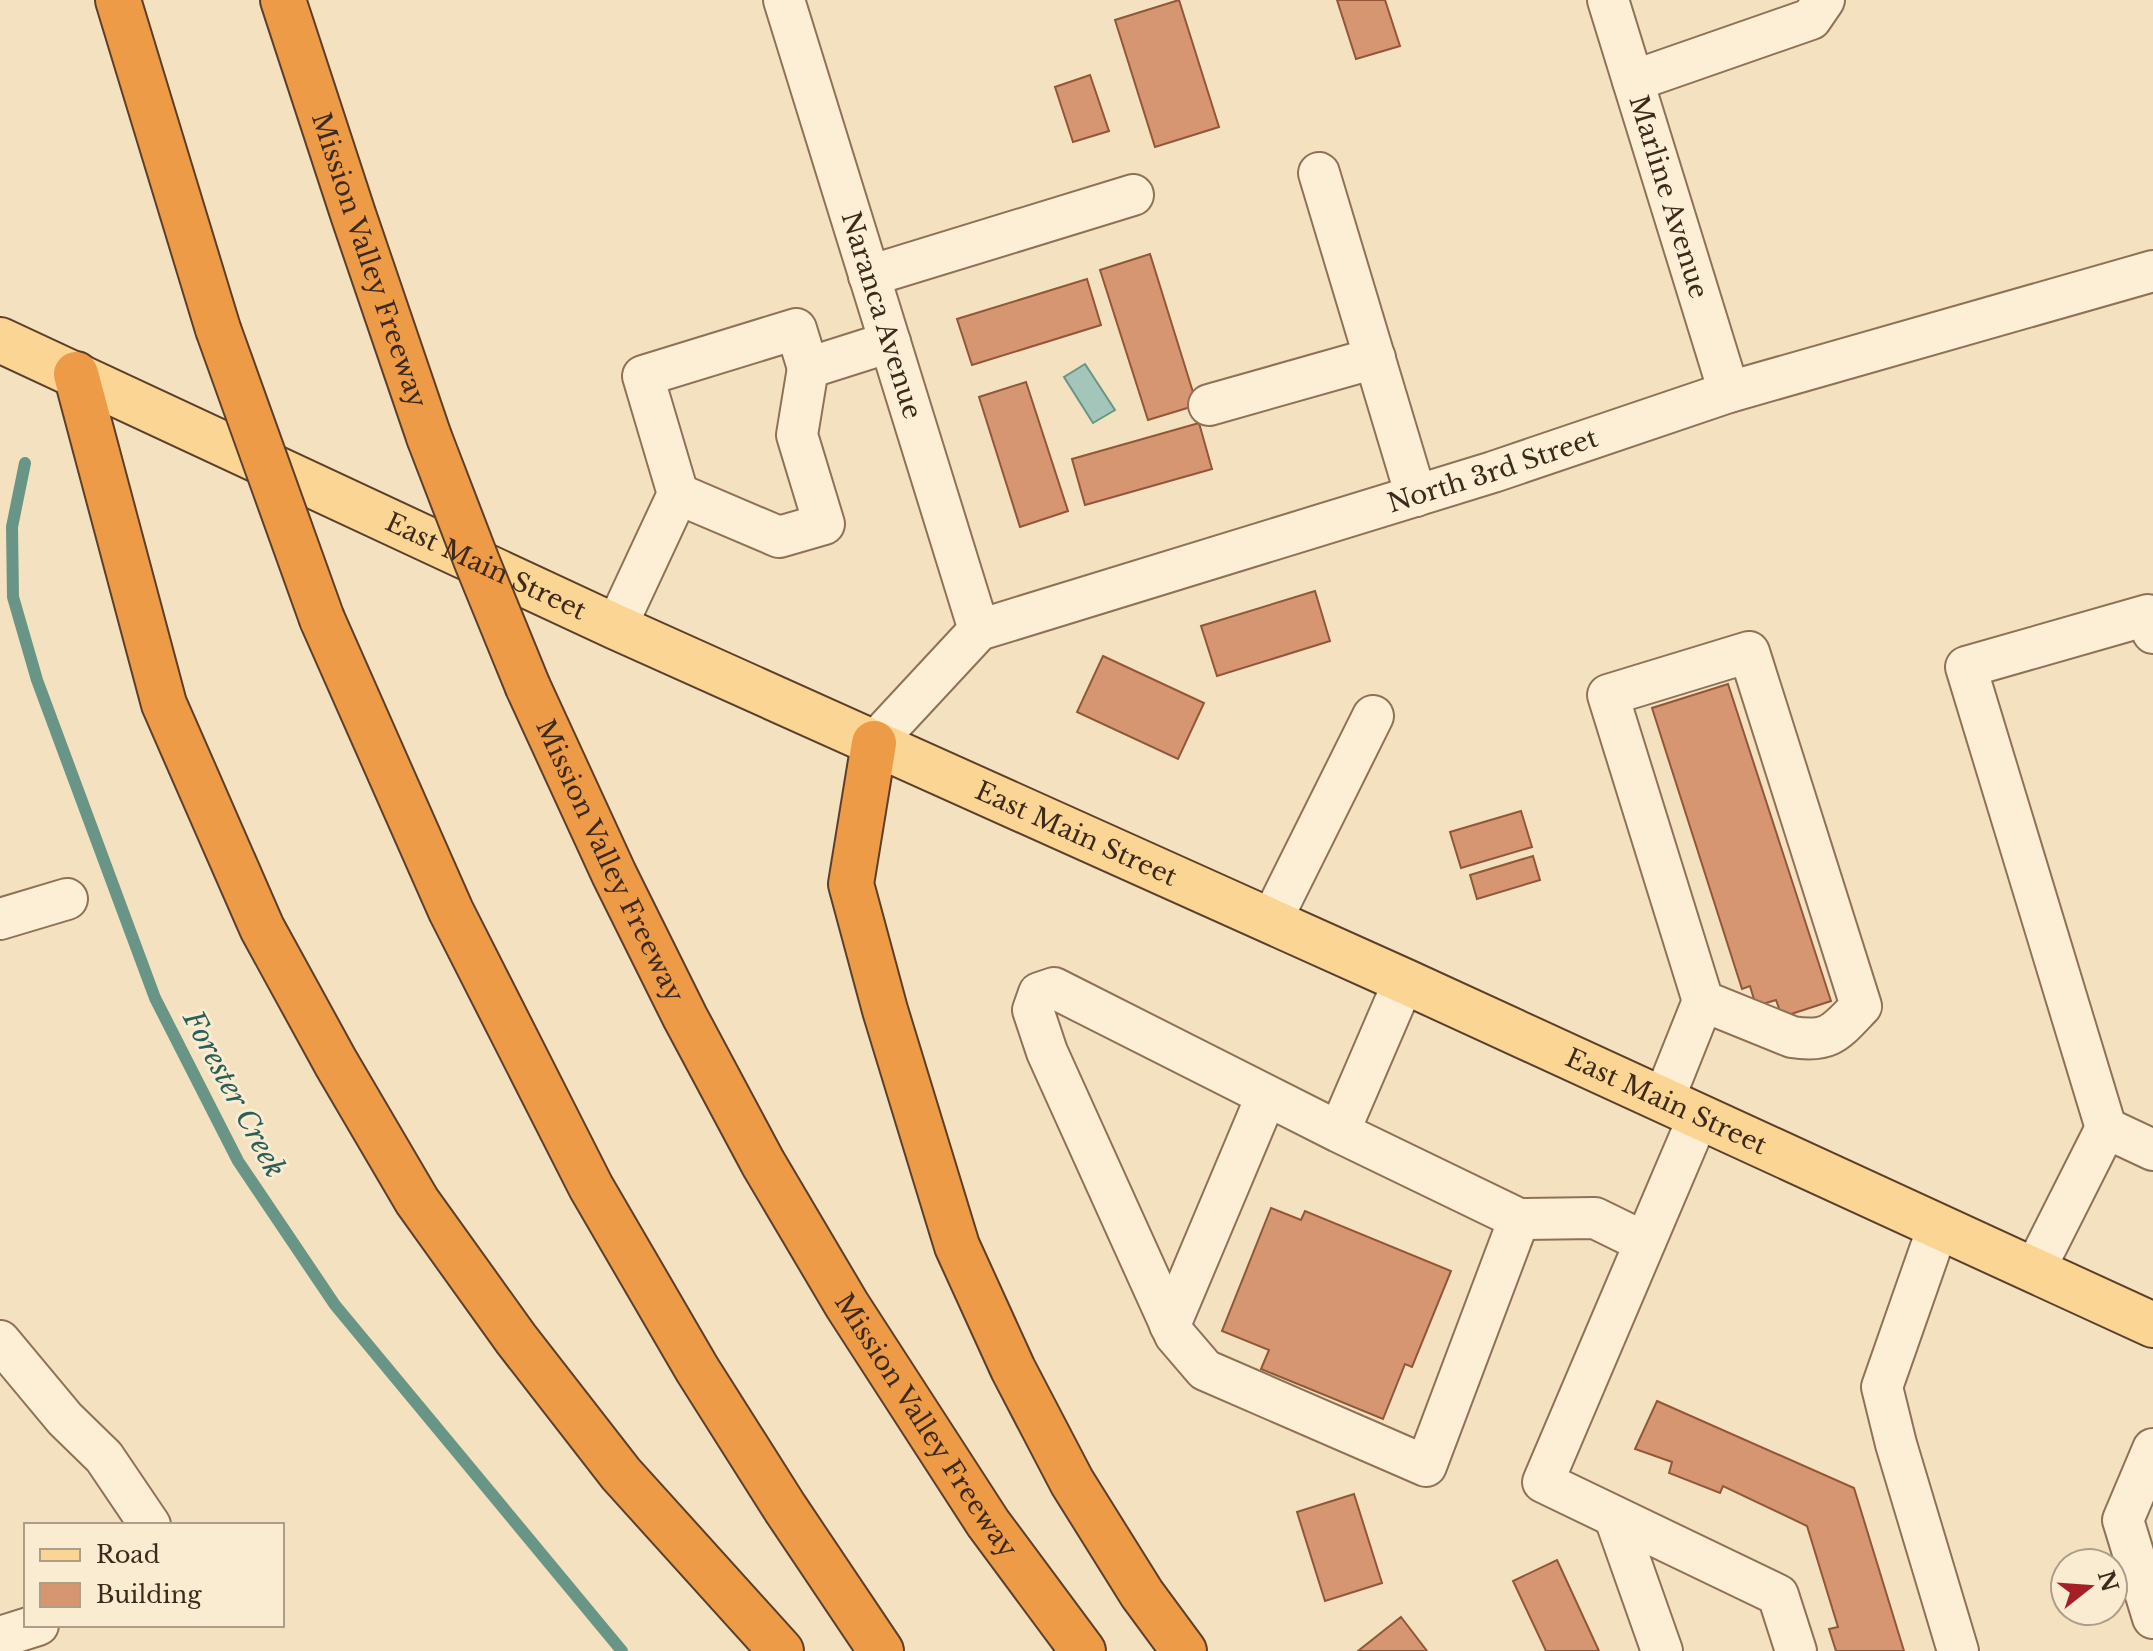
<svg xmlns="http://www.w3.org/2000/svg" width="2153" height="1651" viewBox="0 0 2153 1651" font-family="'Libre Baskerville',serif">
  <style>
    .water { fill: #a4c5b9; stroke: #699587; stroke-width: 2 }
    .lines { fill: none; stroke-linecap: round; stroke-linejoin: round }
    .stream { stroke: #699587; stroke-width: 12 }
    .building { fill: #d69671; stroke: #915738; stroke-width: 2 }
    .minor-casing { stroke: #8f7156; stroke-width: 44 }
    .major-casing { stroke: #5c3f2a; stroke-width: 48 }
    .highway-casing { stroke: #5c3f2a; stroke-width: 48 }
    .minor { stroke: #fdefd5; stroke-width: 40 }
    .major { stroke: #fbd594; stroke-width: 44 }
    .highway { stroke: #ed9b47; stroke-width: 44 }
    .highway-bridge-casing { stroke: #5c3f2a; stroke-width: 48; stroke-linecap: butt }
    .highway-bridge { stroke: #ed9b47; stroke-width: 44 }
    .labels { text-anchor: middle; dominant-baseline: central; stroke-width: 6; stroke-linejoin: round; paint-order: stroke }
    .street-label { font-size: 26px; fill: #3d2a1c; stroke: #faecd1 }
    .water-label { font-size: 28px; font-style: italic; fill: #295f58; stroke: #faecd1 }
  </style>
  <rect width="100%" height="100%" fill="#f3e1c0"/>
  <path class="water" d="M1085,364l30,46 -22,13 -29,-46z"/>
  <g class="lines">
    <path class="stream" d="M25,463l-13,64 1,70 24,83 118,318 83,163 97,144 287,346"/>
  </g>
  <path class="building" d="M1179,0l40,127 -64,20 -40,-127z
    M1337,0h48l15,46 -44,13z
    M1090,75l19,56 -36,11 -18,-55z
    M1150,254l47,151 -49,15 -48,-150z
    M1087,279l14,46 -129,40 -15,-46z
    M1026,382l42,129 -48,16 -41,-130z
    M1199,423l13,46 -127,36 -13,-46z
    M1315,591l15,50 -113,35 -16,-50z
    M1103,656l101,47 -26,56 -101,-47z
    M1728,684l103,317 -49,16 -6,-17 -20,6 -6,-20 -8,3 -90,-281z
    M1521,811l11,36 -71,21 -11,-36z
    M1533,856l7,24 -63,19 -7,-24z
    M1271,1208l30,12 4,-9 146,60 -39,96 -7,-3 -22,55 -122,-50 8,-19 -47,-19z
    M1657,1401l197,87 50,163h-68l-7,-22 9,-2 -31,-101 -84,-40 -3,7 -51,-20 3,-11 -37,-13z
    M1354,1494l28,89 -57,18 -28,-89z
    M1557,1560l42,91h-53l-33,-70z
    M1401,1617l26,34h-69z"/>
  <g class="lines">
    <g class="minor-casing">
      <g id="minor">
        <path id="s1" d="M784,0l195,630"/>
        <path id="s2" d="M1608,0l121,392"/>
        <path d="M1633,81l178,-62 13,-19"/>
        <path d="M1319,173l97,323"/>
        <path d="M869,276l264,-81"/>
        <path d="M1209,405l166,-47"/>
        <path d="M678,494l101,43 45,-13 -27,-89 11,-67"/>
        <path d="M616,627l62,-133 -35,-118 153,-47 12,39 82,-26"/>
        <path id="s3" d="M874,743l105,-113 514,-158 236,-80 424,-121"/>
        <path d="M0,919l67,-20"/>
        <path d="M1271,921l102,-205"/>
        <path d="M1663,1101l40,-100 89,36c38,6 44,-5 69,-31l-112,-354 -141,43 95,306"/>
        <path d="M1698,1118l-155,364 235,113 18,56"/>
        <path d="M2106,1128l-140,-461 182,-52 5,18"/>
        <path d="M1339,1132l180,87 -93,247 -221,-96 -30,-35 -128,-283 -14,-42 6,-17 15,-5 285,144 65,-151"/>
        <path d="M1519,1219l76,-1 49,24"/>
        <path d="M1938,1227l-56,160 14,57 62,207"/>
        <path d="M2034,1271l72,-143 47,22"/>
        <path d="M1170,1325l96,-228"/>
        <path d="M0,1341l65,78 39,38 46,68"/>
        <path d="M2153,1449l-30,71 30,98"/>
        <path d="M1615,1518l47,133"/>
        <path d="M0,1637l38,-12"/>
      </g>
    </g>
    <g class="major-casing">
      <g id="major">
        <path id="s4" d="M0,340l616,287 788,354 749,344"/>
      </g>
    </g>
    <g class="highway-casing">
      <g id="highway">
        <path d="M118,0l100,329"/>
        <path id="s5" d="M283,0l70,214 76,223"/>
        <path d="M76,374l88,330 98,224 74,135 81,138 99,138 105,135 160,177"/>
        <path d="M322,619l129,292 140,276 106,182 88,139 96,143"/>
        <path id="s6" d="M528,687l86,187 71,143 78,146 84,142 141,218 95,128"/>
        <path d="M874,743l-23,141 34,126 72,236 56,123 59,113 70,112 42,57"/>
      </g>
    </g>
    <use href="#minor" class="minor"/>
    <use href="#major" class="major"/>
    <use href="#highway" class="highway"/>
    <g class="highway-bridge-casing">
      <path id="highway-bridge" d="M218,329l104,290
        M429,437l48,125 51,125"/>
    </g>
    <use href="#highway-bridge" class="highway-bridge"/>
  </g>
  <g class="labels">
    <g class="street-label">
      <text stroke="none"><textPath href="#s2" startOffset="206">Marline Avenue</textPath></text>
      <text stroke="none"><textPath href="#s5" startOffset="274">Mission Valley Freeway</textPath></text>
      <text stroke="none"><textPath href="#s1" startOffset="330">Naranca Avenue</textPath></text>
      <text stroke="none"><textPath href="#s3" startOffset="692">North 3rd Street</textPath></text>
      <text stroke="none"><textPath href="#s4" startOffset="536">East Main Street</textPath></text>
      <text stroke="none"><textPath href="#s4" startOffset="1184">East Main Street</textPath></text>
      <text stroke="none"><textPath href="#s6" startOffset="192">Mission Valley Freeway</textPath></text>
      <text stroke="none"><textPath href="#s4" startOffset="1832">East Main Street</textPath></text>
      <text stroke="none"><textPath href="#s6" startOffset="840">Mission Valley Freeway</textPath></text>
    </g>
    <g class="water-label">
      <text transform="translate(234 1094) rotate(62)">Forester Creek</text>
    </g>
  </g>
  <rect x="24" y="1523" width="260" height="104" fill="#faecd1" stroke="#ae9e89" stroke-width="2"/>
  <rect x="40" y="1549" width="40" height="12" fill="#fbd594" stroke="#ae9e89" stroke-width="2"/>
  <text x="96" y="1563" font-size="24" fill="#3d2a1c">Road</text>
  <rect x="40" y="1583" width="40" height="24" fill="#d69671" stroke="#ae9e89" stroke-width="2"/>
  <text x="96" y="1603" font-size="24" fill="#3d2a1c">Building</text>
  <g transform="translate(2089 1587) rotate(73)"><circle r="38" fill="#faecd1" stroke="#ae9e89" stroke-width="2"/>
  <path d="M0-6L14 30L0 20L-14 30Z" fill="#a61e26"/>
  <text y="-12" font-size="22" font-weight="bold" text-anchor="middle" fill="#3d2a1c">N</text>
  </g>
</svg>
